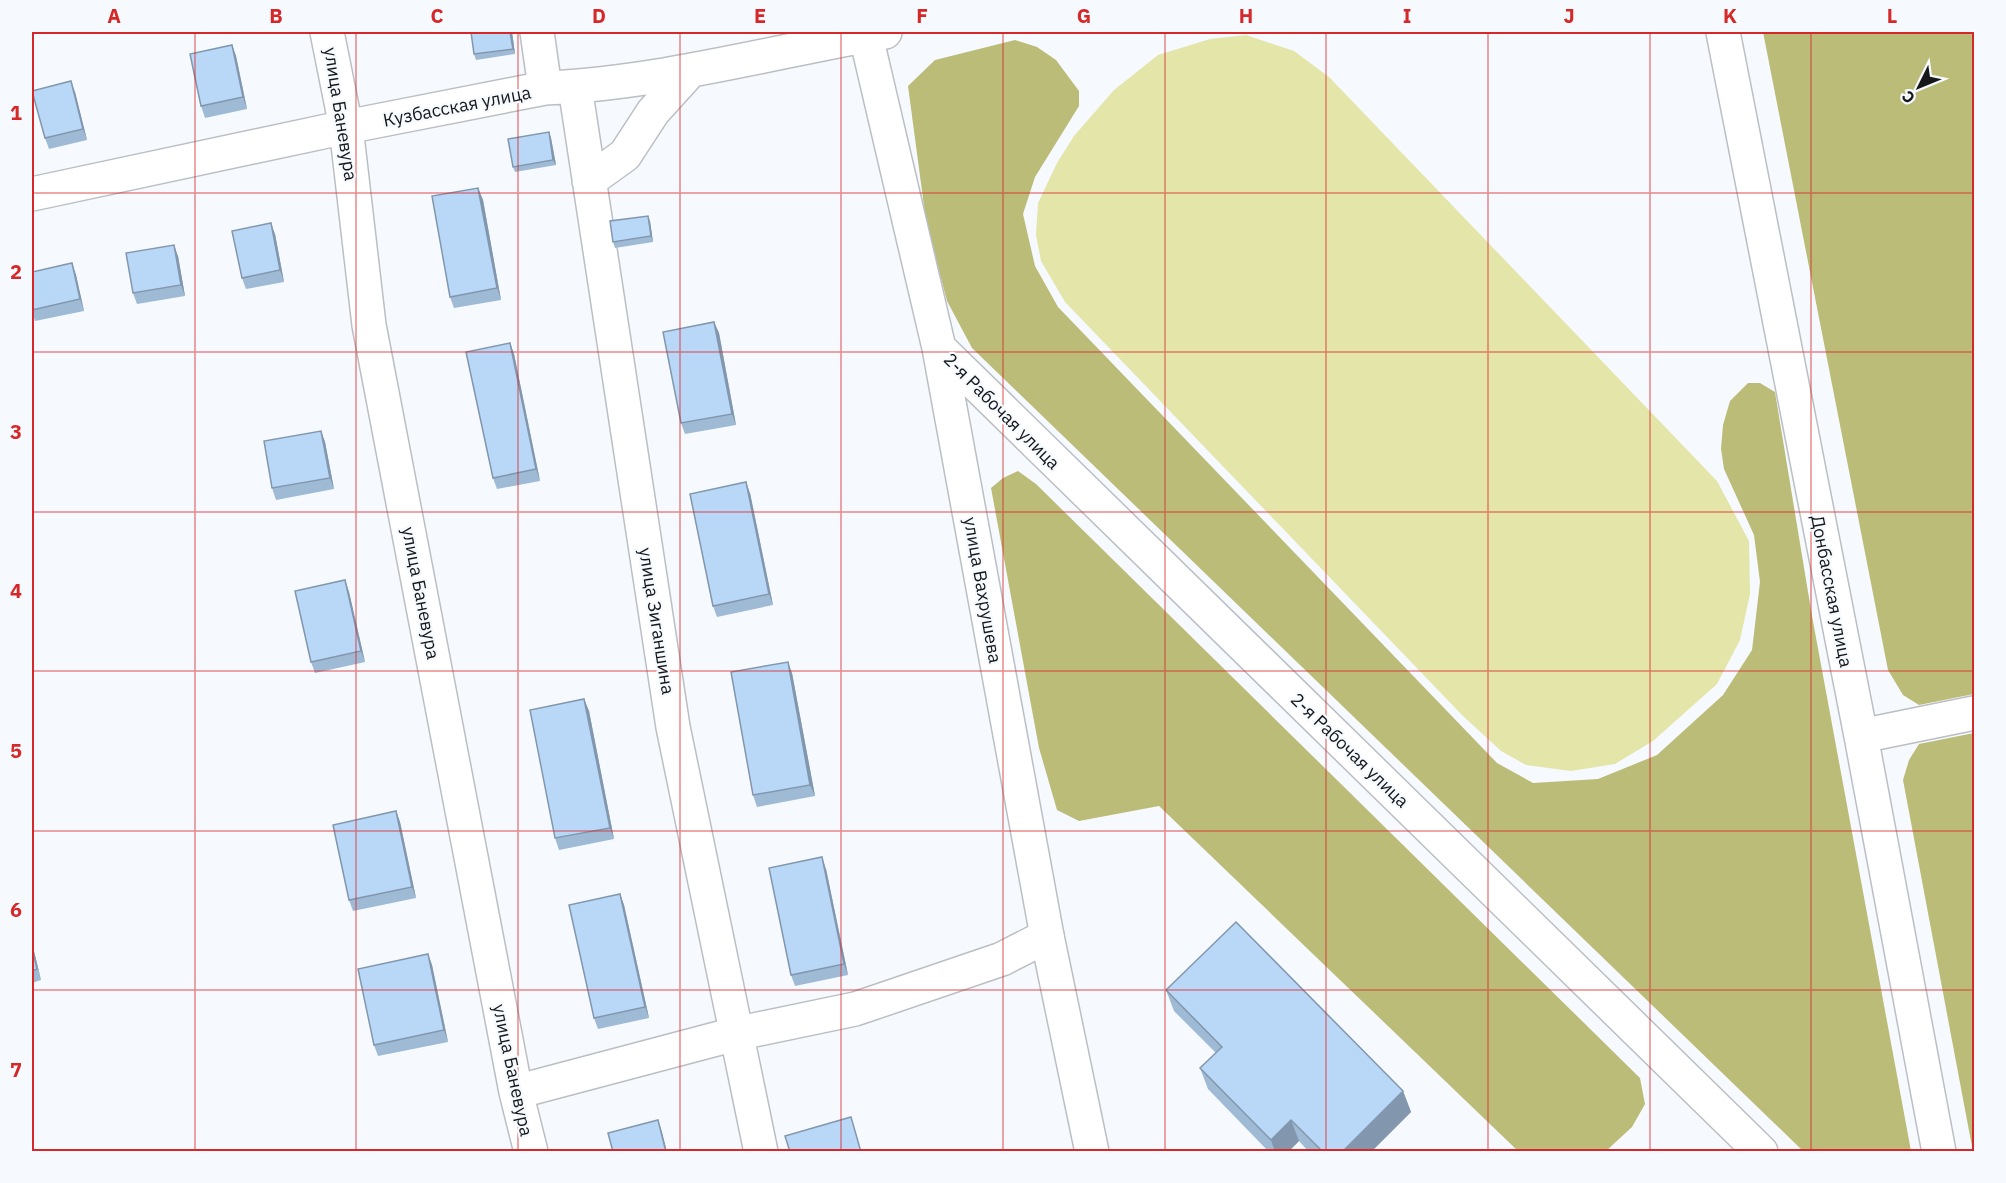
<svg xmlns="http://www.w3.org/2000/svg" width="2006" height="1183" viewBox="0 0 2006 1183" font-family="'IBM Plex Sans',sans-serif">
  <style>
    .green { fill: #e3e5a9 }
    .forest { fill: #bbbc77 }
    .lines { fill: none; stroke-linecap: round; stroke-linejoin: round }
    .minor-casing { stroke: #bbbfc4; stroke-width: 36 }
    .major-casing { stroke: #bbbfc4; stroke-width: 36 }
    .minor { stroke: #fff; stroke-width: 33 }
    .major { stroke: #fff; stroke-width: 33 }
    .wall { fill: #9fbad4 }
    .shaded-wall { fill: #8297ad }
    .building { fill: #b9d8f7; stroke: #8297ad; stroke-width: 1.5 }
    .grid { fill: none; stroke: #d62828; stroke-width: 1.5; stroke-opacity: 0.55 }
    .labels { text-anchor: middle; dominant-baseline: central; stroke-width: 4.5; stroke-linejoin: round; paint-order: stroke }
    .street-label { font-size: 18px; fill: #151718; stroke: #f6faff }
    .neatline { fill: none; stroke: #d62828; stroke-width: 2 }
    .grid-label { font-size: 20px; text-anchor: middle; font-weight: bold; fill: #d62828 }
  </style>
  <rect width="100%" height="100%" fill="#f6faff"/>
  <path class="green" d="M1246,35l48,16 35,26 388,404 32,60 1,53 -10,46 -23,44 -64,57 -38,23 -44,7 -45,-6 -25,-14 -38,-35 -398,-414 -24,-41 -5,-26 2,-32 19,-40 17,-27 40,-46 44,-35 52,-16z"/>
  <path class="forest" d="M1763,32h211v662l-55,11 -16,-10 -15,-25z
    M1015,40l22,7 19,13 23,31v15l-44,71 -12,37 12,52 23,41 439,456 36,20 65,-4 59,-24 66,-60 29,-45 8,-68 -6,-47 -30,-66 -3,-20 2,-24 7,-24 18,-18h12l15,9 37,224 99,535h-108l-831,-803 -25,-47 -21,-80 -18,-135 27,-26z
    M1018,471l18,13 604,594 5,26 -13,23 -26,24h-88l-359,-345 -80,15 -22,-11 -18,-62 -48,-260 12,-10z
    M1974,733v418l-1,1 -70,-372 6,-20 10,-16z"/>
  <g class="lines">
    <g class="minor-casing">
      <path id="minor" d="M327,32l19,95 23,198 147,767 15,60
        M537,32l8,56
        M1723,32l138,704 78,416
        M575,87l98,640 88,425
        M589,181l36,-26 28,-43 38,-42
        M32,194l314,-67 199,-39c115,-5 227,-36 340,-56
        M1861,736l113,-23
        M516,1092l219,-58 120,-25 147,-50 45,-23"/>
    </g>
    <g class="major-casing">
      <path id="major" d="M865,32l74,316 108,588 45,216
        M939,348l822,804"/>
    </g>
    <use href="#minor" class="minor"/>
    <use href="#major" class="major"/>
  </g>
  <path class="wall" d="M471,32h41l3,22 -39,6 -2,-6z
    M232,45l4,11 11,53 -42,9 -4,-12z
    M75,92l12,48 -38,9 -4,-11z
    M549,132l2,6 5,27 -41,7 -2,-5z
    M478,188l5,12 18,100 -47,8 -4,-11z
    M650,221l3,21 -38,6 -2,-6z
    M275,234l9,48 -38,7 -4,-11z
    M178,256l7,40 -48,8 -4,-11z
    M72,263l4,12 8,36 -49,10 -3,-10v-39z
    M714,322l5,11 17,92 -51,9 -4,-11z
    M510,343l4,11 26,127 -43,8 -4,-11z
    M321,431l4,11 9,47 -58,11 -4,-12z
    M750,493l23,112 -56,12 -4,-11z
    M345,580l4,12 16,70 -50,11 -4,-11z
    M792,673l23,123 -58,11 -4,-12z
    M584,699l5,12 25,128 -55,11 -4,-12z
    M396,811l4,11 16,76 -63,13 -4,-11z
    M826,869l22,106 -53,11 -4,-11z
    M620,894l4,11 25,113 -51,11 -4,-11z
    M32,943l9,37 -9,3z
    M428,954l4,11 16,77 -70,14 -4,-11z
    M1166,990l237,101 8,21 -40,40h-62l-10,-11 -11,11h-19l-61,-63 -8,-21 16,-15 -42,-42z"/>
  <path class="shaded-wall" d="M510,32h2l3,22 -2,-5z
    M232,45l4,11 11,53 -4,-12z
    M71,81l4,11 12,48 -4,-11z
    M549,132l2,6 5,27 -3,-5z
    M478,188l5,12 18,100 -4,-12z
    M648,216l2,5 3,21 -2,-6z
    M271,223l4,11 9,48 -4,-12z
    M174,245l4,11 7,40 -4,-11z
    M72,263l4,12 8,36 -4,-12z
    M714,322l5,11 17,92 -4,-11z
    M510,343l4,11 26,127 -4,-12z
    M321,431l4,11 9,47 -4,-11z
    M746,482l4,11 23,112 -4,-11z
    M345,580l4,12 16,70 -4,-11z
    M788,662l4,11 23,123 -5,-11z
    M584,699l5,12 25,128 -4,-11z
    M396,811l4,11 16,76 -4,-11z
    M822,857l4,12 22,106 -4,-11z
    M620,894l4,11 25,113 -4,-11z
    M32,943l9,37 -9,-32z
    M428,954l4,11 16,77 -4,-12z
    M1403,1091l8,21 -40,40h-29z
    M658,1120l4,12 5,20h-1z
    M1291,1120l8,21 -11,11h-13l-4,-12z"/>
  <path class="building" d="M471,32h39l3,17 -39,5z
    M232,45l11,52 -42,9 -11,-52z
    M71,81l12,48 -38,9 -13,-47z
    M549,132l4,28 -40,7 -5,-28z
    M478,188l19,100 -47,9 -18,-101z
    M648,216l3,20 -38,6 -3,-21z
    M271,223l9,47 -38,8 -10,-47z
    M174,245l7,40 -48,8 -7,-40z
    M72,263l8,36 -48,11v-38z
    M714,322l18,92 -51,9 -18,-91z
    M510,343l26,126 -43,9 -27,-126z
    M321,431l9,47 -58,10 -8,-47z
    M746,482l23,112 -56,12 -23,-112z
    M345,580l16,71 -50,11 -16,-71z
    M788,662l22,123 -57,10 -22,-123z
    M584,699l26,129 -55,10 -25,-128z
    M396,811l16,76 -63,13 -16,-75z
    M822,857l22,107 -53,11 -22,-107z
    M620,894l25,113 -51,11 -25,-113z
    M1236,922l167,169 -61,61h-19l-32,-32 -20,20 -71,-72 22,-21 -56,-57z
    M32,948l5,21 -5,2z
    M428,954l16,76 -70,15 -16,-76z
    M851,1117l10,35h-71l-5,-16z
    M658,1120l8,32h-53l-5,-19z"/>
  <path class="grid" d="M195,32v1120M356,32v1120M518,32v1120M680,32v1120M841,32v1120M1003,32v1120M1165,32v1120M1326,32v1120M1488,32v1120M1650,32v1120M1811,32v1120M32,193h1942M32,352h1942M32,512h1942M32,671h1942M32,831h1942M32,990h1942"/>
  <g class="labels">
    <g class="street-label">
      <text transform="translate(457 106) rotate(-11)">Кузбасская улица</text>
      <text transform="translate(341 114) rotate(81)">улица Баневура</text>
      <text transform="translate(1002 411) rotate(45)">2-я Рабочая улица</text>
      <text transform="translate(983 590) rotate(80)">улица Вахрушева</text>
      <text transform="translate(1832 591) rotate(79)">Донбасская улица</text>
      <text transform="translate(421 593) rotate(79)">улица Баневура</text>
      <text transform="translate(657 621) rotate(81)">улица Зиганшина</text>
      <text transform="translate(1350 750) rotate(44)">2-я Рабочая улица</text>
      <text transform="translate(513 1070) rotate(78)">улица Баневура</text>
    </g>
  </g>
  <rect width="2006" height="1183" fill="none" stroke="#f6faff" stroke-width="66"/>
  <g transform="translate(1919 87) rotate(227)" stroke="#f6faff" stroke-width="4.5" paint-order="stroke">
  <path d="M0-4.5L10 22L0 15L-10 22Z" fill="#151718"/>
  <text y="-9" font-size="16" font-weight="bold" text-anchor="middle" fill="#151718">С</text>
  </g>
  <rect x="33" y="33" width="1940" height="1117" class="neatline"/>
  <g class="grid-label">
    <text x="114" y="23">A</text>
    <text x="276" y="23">B</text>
    <text x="437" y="23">C</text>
    <text x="599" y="23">D</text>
    <text x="760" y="23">E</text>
    <text x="922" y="23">F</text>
    <text x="1084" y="23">G</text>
    <text x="1246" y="23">H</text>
    <text x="1407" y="23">I</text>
    <text x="1569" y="23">J</text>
    <text x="1730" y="23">K</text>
    <text x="1892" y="23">L</text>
    <text x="16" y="120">1</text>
    <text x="16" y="279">2</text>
    <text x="16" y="439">3</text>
    <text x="16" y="598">4</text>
    <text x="16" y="758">5</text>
    <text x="16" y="917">6</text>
    <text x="16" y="1077">7</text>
  </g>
</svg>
